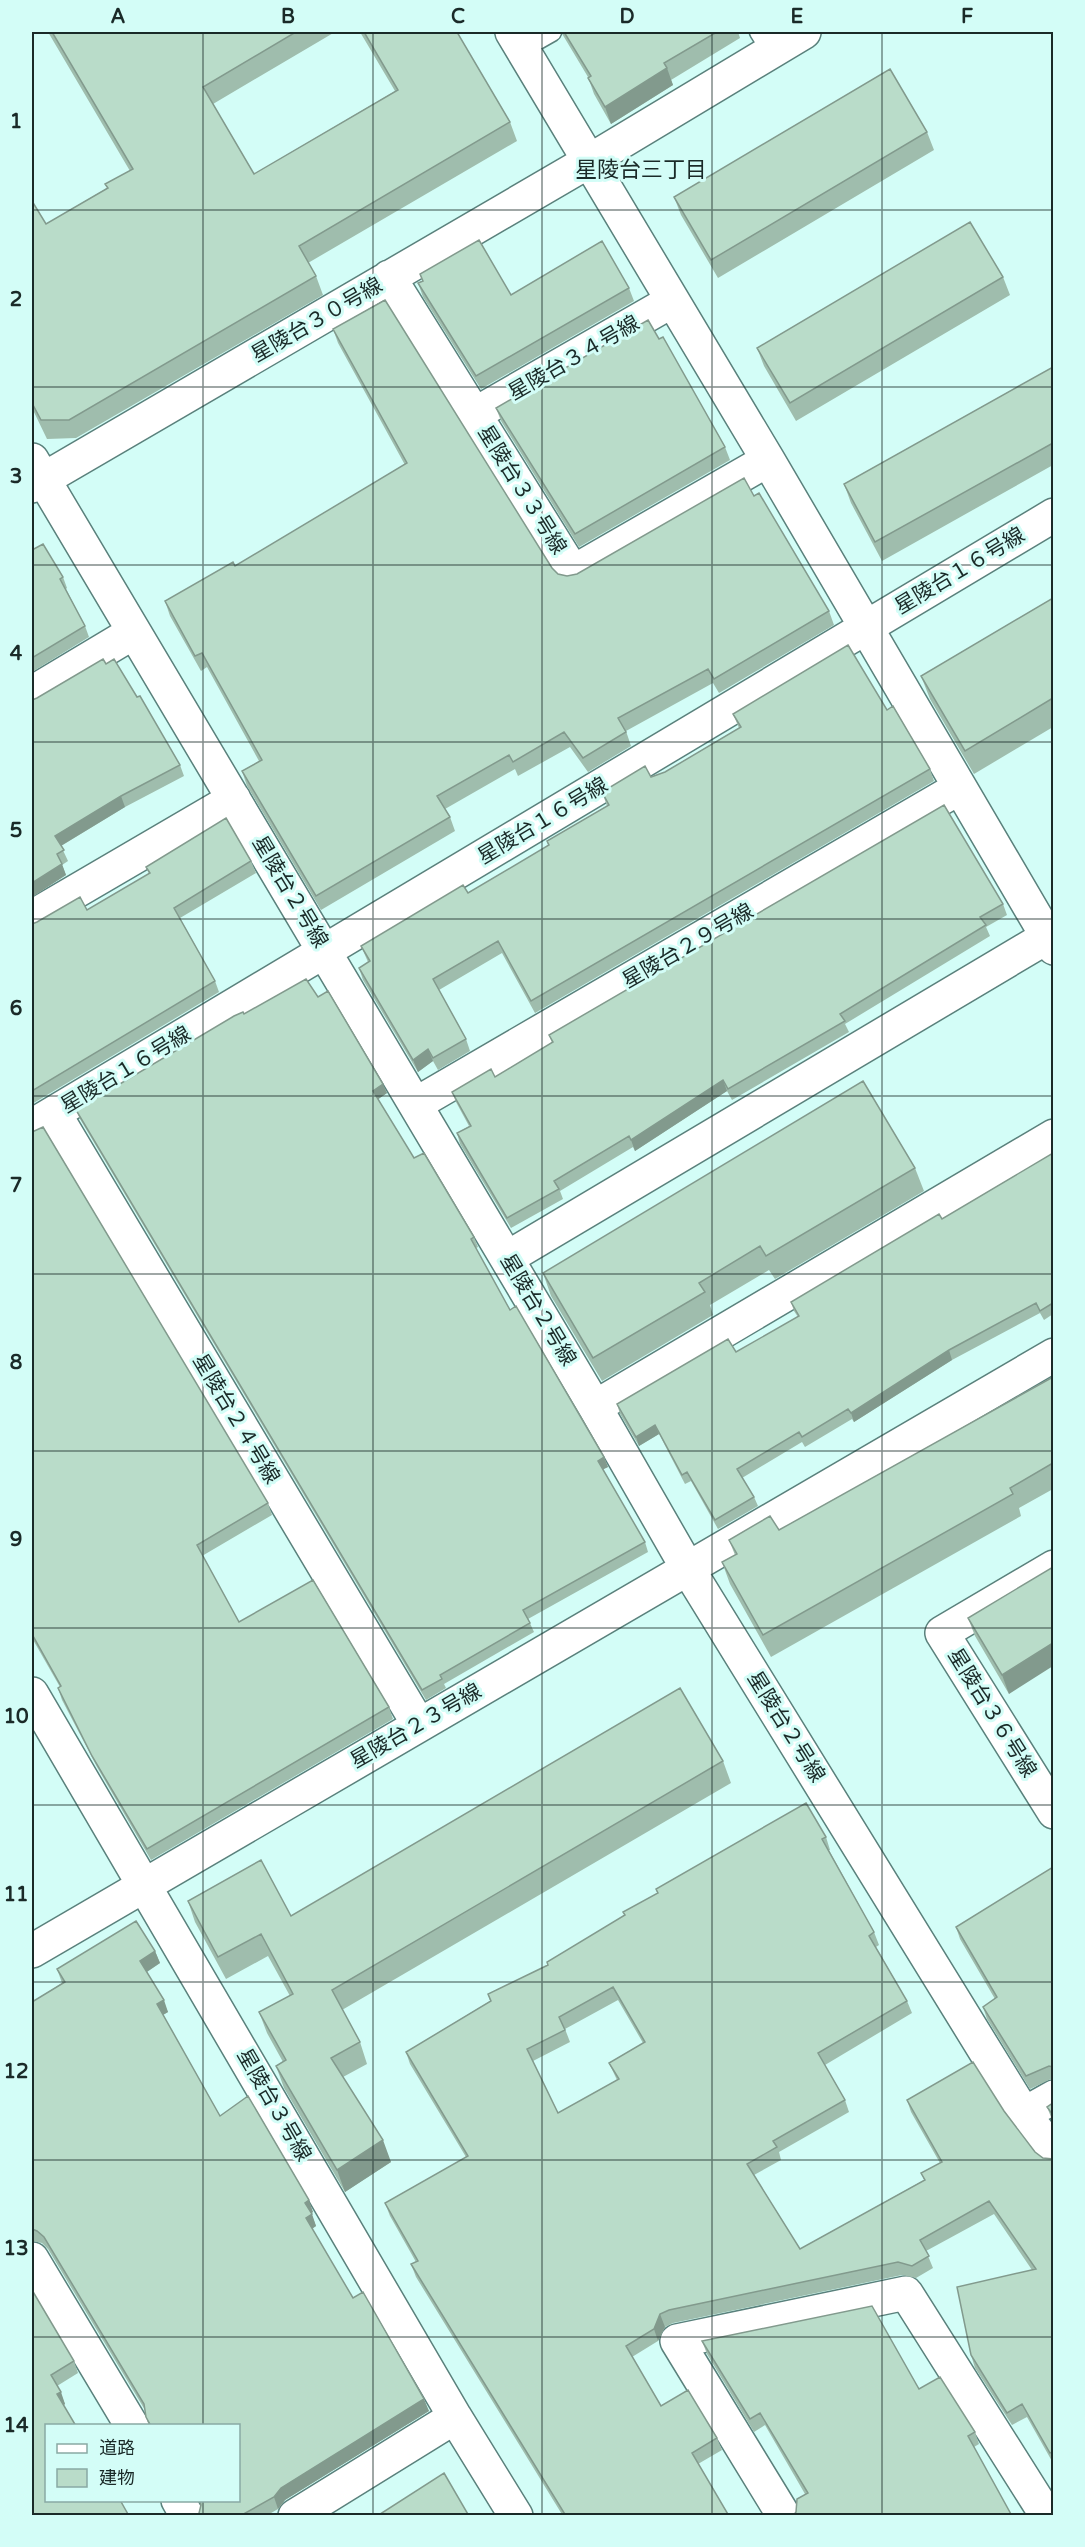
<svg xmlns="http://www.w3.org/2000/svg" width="1085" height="2547" viewBox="0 0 1085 2547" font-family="'Varela Round','Noto Sans JP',sans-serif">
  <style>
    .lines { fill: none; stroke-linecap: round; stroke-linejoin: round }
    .lane-casing { stroke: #5a817c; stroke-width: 21 }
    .street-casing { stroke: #5a817c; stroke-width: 36 }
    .lane { stroke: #fff; stroke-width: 18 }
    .street { stroke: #fff; stroke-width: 33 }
    .wall { fill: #9fbdad; fill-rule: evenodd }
    .shaded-wall { fill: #829a8d }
    .building { fill: #b9dcc9; stroke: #829a8d; stroke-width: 1.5; fill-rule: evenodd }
    .grid { fill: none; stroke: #1a2a28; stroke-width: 1.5; stroke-opacity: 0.55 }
    .labels { text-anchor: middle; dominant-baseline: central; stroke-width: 6; stroke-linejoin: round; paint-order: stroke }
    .street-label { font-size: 21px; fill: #1a2a28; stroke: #d3fdf7 }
    .neighbourhood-label { font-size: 22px; fill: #1a2a28; stroke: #d3fdf7 }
    .neatline { fill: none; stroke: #1a2a28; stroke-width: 2 }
    .grid-label { font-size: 20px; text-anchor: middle; font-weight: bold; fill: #1a2a28 }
  </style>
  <rect width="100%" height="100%" fill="#d3fdf7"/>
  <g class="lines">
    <g class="lane-casing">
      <path id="lane" d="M759,32l12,19
        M522,49l30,-17"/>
    </g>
    <g class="street-casing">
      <path id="street" d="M512,32l256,428 286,488
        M389,277l184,295 195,-112
        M475,414l197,-113
        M32,460l563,947 93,162 336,545 30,39
        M32,486l559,-326 213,-128
        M32,693l102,-61
        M32,917l202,-118
        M416,1104l543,-316
        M54,1113l365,612
        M32,1126l1022,-611
        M507,1258l540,-321
        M595,1407l459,-271
        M1054,1567l-112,66 112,179
        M32,1694l423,723 61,99
        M32,1951l1022,-596
        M1024,2114l30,-17
        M32,2259l100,167
        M178,2500l9,16
        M295,2516l160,-99
        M784,2516l-107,-175 229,-48 141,223"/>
    </g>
    <use href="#lane" class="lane"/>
    <use href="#street" class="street"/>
  </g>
  <path class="wall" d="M48,32h287l-122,72 41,70 141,-83 -35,-59h97l53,90 7,19 -209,122 8,13 7,19 -247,143 -29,1 -15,-31v-207l14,23 61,-36 -2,-4 25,-13z
    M561,32h177l2,6 -69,42 2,5 -62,39 -17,-30 -6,-17z
    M927,132l7,18 -216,128 -37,-63 -7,-18z
    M420,274l91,21 118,-7 5,13 -153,88 -58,-92 -5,-14 4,-2z
    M1003,277l7,18 -214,126 -32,-55 -7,-18z
    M333,329l225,245 9,2 10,-2 177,-78 75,115 5,14 -115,68 -6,-10 -87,48 5,15 -43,26 -18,-25 -52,29 -3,-7 -70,40 5,8 5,14 -134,79 -74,-124 -5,-15 17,-10 -52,-94 -6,4 -31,-55 -5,-15 70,-35 170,-101 -67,-122z
    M659,339l66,108 5,13 -151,87 -78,-126 -5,-13z
    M1053,367v98l-171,96 -31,-58 -7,-19z
    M32,550l31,27 4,11 -1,1 19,37 4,11 -57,35z
    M1053,598v129l-79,47 -44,-75 -9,-23z
    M106,664l31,33 43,68 4,11 -59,31 -64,39 7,15 -6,4 4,10 -34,22 5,-199z
    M887,710l43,59 4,12 -399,232 -33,-60 -63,37 27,49 4,12 -32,19 -5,-9 -15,11 -55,-92 -4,-12 9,-6 -7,-16 107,-53 80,-47 -1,-5 60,-35 -5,-14 49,-15 14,-5 74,-44 -6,-14z
    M251,861l5,12 -76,45 35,63 4,11 -187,112v-180l55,-14 62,-36 -3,-7z
    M1003,904l4,11 -21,12 4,9 -145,88 4,8 -117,68 -5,-9 -92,60 -2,-4 -73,44 3,8 -52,29 -51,-84 -3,-11 12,-7 -13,-24 -4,-10 43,-15 57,-34 -3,-8z
    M318,997l69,96 -9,6 36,59 60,79 4,10 -2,1 34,62 94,147 4,10 -5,2 42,73 3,10 -120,67 6,13 -90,52 2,4 -20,12 -346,-581 -4,-9z
    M32,1132l236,371 4,12 -70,41 37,66 150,85 4,12 -242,141 -54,-93 -35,-67 -4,-12 2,-1 -28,-49z
    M1053,1153v161l-9,6 -4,-7 -88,47 -98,62 -2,-3 -47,28 -3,-5 -60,36 12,19 4,9 -40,23 -27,-48 -6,3 -26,-50 -20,12 -19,-32 -3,-10 119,-52 62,-35 -4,-6 -3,-9 151,-83z
    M915,1168l9,23 -149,88 -6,-9 -59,35 3,10 -111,66 -51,-85 -8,-23z
    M1053,1377v112l-34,19 2,8 -250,141 -41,-73 -8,-22 13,-7 -6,-15 50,-10z
    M1053,1567l-44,127 -34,-58 -7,-18z
    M723,1761l8,22 -389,227 18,32 7,22 -24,13 48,85 -46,30 -61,-104 -8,-22 7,-4 -16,-29 -8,-21 31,-16 -22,-40 -42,23 -31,-57 -7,-21 103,15z
    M826,1837l4,13h-1l45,82 5,13 -3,2 31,54 5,12 -87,52 20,35 4,12 -70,40 2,8 -27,15 46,74 124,-69 -3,-7 19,-10 -29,-51 -4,-12 97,11 31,41 8,6 10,1v304l-26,-46 -15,8 -37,-57 -4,-13 61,-85 -38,-56 -68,37 7,17 -17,10 -14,-3 -229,48 -8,4 -7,14 -26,16 29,49 56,32 5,12 -24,14 31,52h-166l-147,-239 -5,-13 5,-2 -26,-46 -5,-13 81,-46 -56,-93 -4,-12 84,-51 -2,-7 60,-29 -1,-3 78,-46 32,-23 -1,-4zM618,2000l25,43 -34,20 8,17 -59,33 -25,-52 37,-19 -5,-13z
    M1053,1867v211l-23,11 -43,-70 -4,-12 12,-8 -35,-60 -4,-12z
    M155,1951l5,12 -13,9 21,40 -5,3 57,101 93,96 -2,1 5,13 -4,3 41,69 76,113 -144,89 -7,9 -12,7h-66l-1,-3 2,-8 -1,-5h38v-74h-89l-3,-9 -1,-7 -97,-161 -6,-6 -10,-2v-239l30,-19 -5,-14z
    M1053,2103v19l-6,-15z
    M32,2290l42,71 4,12 -21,13 8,18 -1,1 -32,111z
    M702,2341l217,48 56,43 4,12 -5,3 -178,65 9,-18 -40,-69 -11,7 -47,-78z"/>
  <path class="shaded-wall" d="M667,68l6,17 -62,39 -6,-17z
    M121,796l4,11 -66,40 -4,-11z
    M62,864l4,11 -34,22v-14z
    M428,1049l5,12 -15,11 -5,-12z
    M723,1080l4,11 -92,60 -4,-11z
    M383,1084l4,9 -10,7 -4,-9z
    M949,1350l3,10 -98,62 -3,-9z
    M655,1425l4,9 -20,12 -3,-9z
    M604,1457l4,10 -6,3 -4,-9z
    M1053,1643v23l-44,28 -7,-19z
    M155,1951l5,12 -15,10 -5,-12z
    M164,2000l4,12 -7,4 -4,-12z
    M383,2140l8,22 -46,30 -8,-22z
    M309,2200l4,12 -4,3 -4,-12z
    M312,2214l4,12 -6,4 -4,-12z
    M660,2314l5,13 -7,14 -4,-12z
    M61,2392l4,12 -3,2 -5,-12z
    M424,2399l5,12 -144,89 -7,9 -4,-12 7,-9z"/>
  <path class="building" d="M52,32h244l-93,55 51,87 144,-84 -34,-58h93l53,90 -211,124 17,30 -247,144h-28l-9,-17v-202l14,23 62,-36 -3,-4 28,-15z
    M564,32h153l-53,31 3,5 -62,39 -17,-29 3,-2z
    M890,69l37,63 -216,128 -37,-63z
    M970,222l33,55 -213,126 -33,-55z
    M479,240l32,55 91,-54 27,47 -153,88 -58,-93 5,-2 -3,-7z
    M385,300l167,268 6,6 9,2 10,-2 167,-96 10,18 5,-3 70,118 -115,68 -6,-10 -90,49 8,14 -43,26 -19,-26 -51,30 -4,-7 -72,41 13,21 -134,79 -74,-125 20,-11 -60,-107 -7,3 -30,-55 68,-39 2,4 172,-103 -74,-134z
    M648,320l11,19 4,-2 62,110 -150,87 -79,-126z
    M1053,367v76l-178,99 -31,-58z
    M43,544l20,33 -3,2 25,47 -53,32v-108z
    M1053,598v100l-88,53 -44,-75z
    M848,645l39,65 6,-4 37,63 -399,232 -33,-60 -65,38 33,60 -33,19 -5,-9 -15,11 -54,-92 11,-7 -9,-15 102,-61 5,8 81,-48 -2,-4 62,-36 -7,-13 43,-26 6,11 14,-5 76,-45 -8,-13z
    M103,659l3,5 8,-5 23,38 3,-1 40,69 -59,31 -66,40 9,14 -7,4 5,10 -30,19v-183l5,-2z
    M944,805l59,99 -23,13 6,8 -146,89 5,7 -117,68 -5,-9 -92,60 -2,-4 -75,45 5,8 -52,29 -50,-85 14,-7 -19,-34 39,-23 4,8 58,-35 -4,-7z
    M226,818l25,43 -77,47 41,73 -183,110v-167l5,-2 43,-25 7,13 63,-37 -4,-6z
    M306,979l12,18 10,-6 55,93 -10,7 41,67 10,-5 50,84 -3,2 39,71 6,-4 88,151 -6,4 47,81 -122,68 7,13 -90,52 2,4 -20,11 -346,-580 158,-94 9,-4 1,2z
    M863,1081l52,87 -149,88 -6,-10 -61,37 6,9 -112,66 -50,-85z
    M43,1127l225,376 -71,42 42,77 74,-42 76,127 -242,142 -55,-93 -34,-68 3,-2 -29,-52v-502z
    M1053,1153v150l-13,8 -4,-8 -87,47 -98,63 -3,-4 -46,28 -3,-5 -62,37 17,28 -39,23 -28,-48 -5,3 -27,-50 -19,12 -19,-33 111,-65 8,13 63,-36 -8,-14 148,-88 3,5z
    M1053,1377v86l-43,25 3,6 -250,141 -41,-73 15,-8 -8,-14 41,-24 9,14z
    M1053,1567v76l-51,32 -34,-57z
    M680,1688l43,73 -391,229 28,52 -29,16 52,82 -46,30 -61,-104 10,-6 -27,-48 34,-18 -32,-60 -43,23 -30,-56 73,-41 30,56z
    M806,1803l20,34 -4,2 52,93 -5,4 38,65 -89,52 27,47 -72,41 4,6 -30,17 53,85 125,-69 -4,-7 21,-11 -35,-62 66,-38 31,49 31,41 8,6 10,1v292l-3,2 -28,-49 -15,9 -36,-58 -14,-68 79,-18 -47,-68 -69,39 9,16 -17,10 -14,-4 -229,48 -9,4 -6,15 -28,17 35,60 27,-16 29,48 -25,15 37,63h-163l-155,-252 7,-3 -33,-58 83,-47 -62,-104 85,-51 -3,-7 60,-29 -1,-3 78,-47 -2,-3 35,-19 -2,-4zM613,1987l32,55 -36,21 10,16 -61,34 -31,-64 38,-19 -6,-13z
    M1053,1867v200l-4,-1 -23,10 -43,-69 14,-10 -41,-70z
    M136,1921l19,30 -15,10 24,39 -7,4 63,112 28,-20 61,104 -4,3 7,11 -6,4 47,80 10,-6 61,107 -143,89 -7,9 -34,19h-39l-2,-3 2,-8 -1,-5h38v-74h-87l-5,-9 -2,-13 -100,-167 -7,-6 -5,-2v-227l33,-20 -8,-13z
    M1053,2103v12l-6,-8z
    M32,2290l42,71 -23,14 10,17 -4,2 19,32h-30v74h74l9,16h-97z
    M872,2306l47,83 21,-12 35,55 -7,4 44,80h-219l3,-4 1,-13 11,-6 -48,-80 -10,6 -48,-78z
    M444,2473l25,43h-92z"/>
  <path class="grid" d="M203,32v2394M373,32v2484M542,32v2484M712,32v2484M882,32v2484M32,210h1022M32,387h1022M32,565h1022M32,742h1022M32,919h1022M32,1096h1022M32,1274h1022M32,1451h1022M32,1628h1022M32,1805h1022M32,1982h1022M32,2160h1022M32,2337h1022M203,2500v16"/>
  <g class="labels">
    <g class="street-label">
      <text transform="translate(317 320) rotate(-30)">星陵台３０号線</text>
      <text transform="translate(574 358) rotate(-30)">星陵台３４号線</text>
      <text transform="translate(522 490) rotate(58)">星陵台３３号線</text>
      <text transform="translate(960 571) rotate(-31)">星陵台１６号線</text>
      <text transform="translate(543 821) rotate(-31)">星陵台１６号線</text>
      <text transform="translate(290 892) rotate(59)">星陵台２号線</text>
      <text transform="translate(688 946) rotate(-30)">星陵台２９号線</text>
      <text transform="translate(126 1070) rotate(-31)">星陵台１６号線</text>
      <text transform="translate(538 1310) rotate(59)">星陵台２号線</text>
      <text transform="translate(236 1419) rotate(59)">星陵台２４号線</text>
      <text transform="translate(992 1713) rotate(58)">星陵台３６号線</text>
      <text transform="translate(416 1726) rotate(-30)">星陵台２３号線</text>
      <text transform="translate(786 1727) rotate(58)">星陵台２号線</text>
      <text transform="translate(274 2105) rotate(60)">星陵台３号線</text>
    </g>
    <g class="neighbourhood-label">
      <text x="641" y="170">星陵台三丁目</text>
    </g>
  </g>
  <rect width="1085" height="2547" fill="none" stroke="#d3fdf7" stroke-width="66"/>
  <rect x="45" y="2424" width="195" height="78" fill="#d3fdf7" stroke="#89a9a4" stroke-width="1.5"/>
  <rect x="57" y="2444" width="30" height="9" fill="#ffffff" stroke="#89a9a4" stroke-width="1.5"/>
  <text x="99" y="2454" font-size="18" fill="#1a2a28">道路</text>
  <rect x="57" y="2469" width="30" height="18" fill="#b9dcc9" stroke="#89a9a4" stroke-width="1.5"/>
  <text x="99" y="2484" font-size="18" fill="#1a2a28">建物</text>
  <rect x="33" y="33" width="1019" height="2481" class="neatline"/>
  <g class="grid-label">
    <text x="118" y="23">A</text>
    <text x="288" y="23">B</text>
    <text x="458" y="23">C</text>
    <text x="627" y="23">D</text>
    <text x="797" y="23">E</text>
    <text x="967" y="23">F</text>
    <text x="16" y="128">1</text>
    <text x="16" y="306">2</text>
    <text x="16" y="483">3</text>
    <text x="16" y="660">4</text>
    <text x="16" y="837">5</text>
    <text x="16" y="1015">6</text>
    <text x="16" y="1192">7</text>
    <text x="16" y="1369">8</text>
    <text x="16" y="1546">9</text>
    <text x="16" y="1723">10</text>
    <text x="16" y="1901">11</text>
    <text x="16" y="2078">12</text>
    <text x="16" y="2255">13</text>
    <text x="16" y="2432">14</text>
  </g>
</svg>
